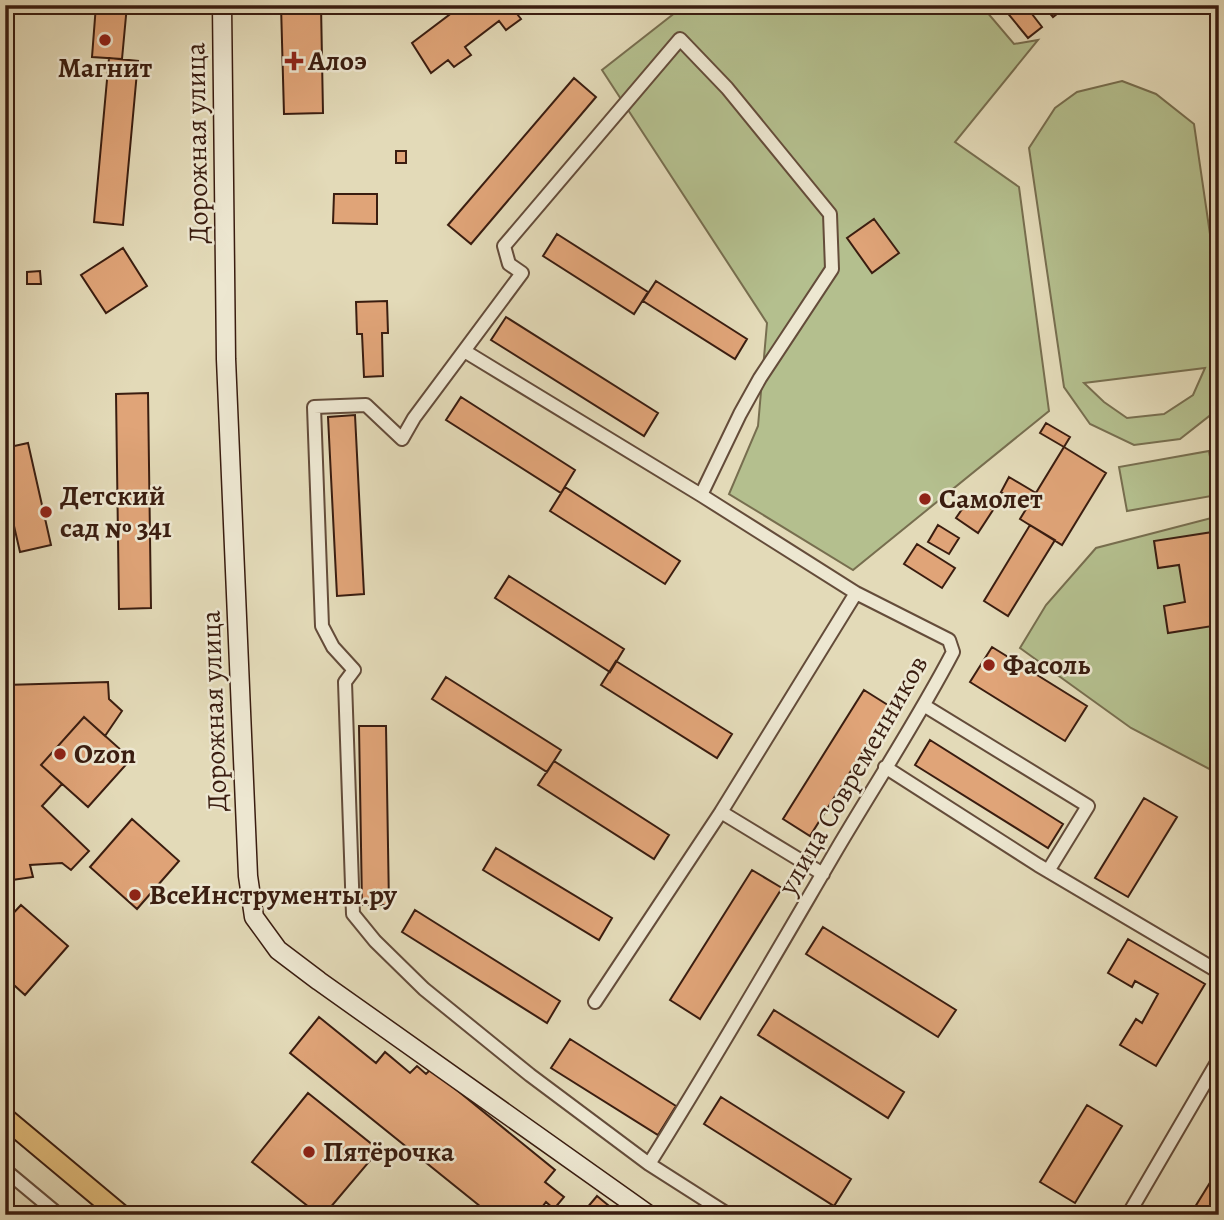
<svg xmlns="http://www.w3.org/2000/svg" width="1224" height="1220" viewBox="0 0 1224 1220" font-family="Alegreya,serif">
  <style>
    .green { fill: #b4bf8e; stroke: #776e4f; stroke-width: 2; fill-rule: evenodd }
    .building { fill: #e0a478; stroke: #3a1d10; stroke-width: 2 }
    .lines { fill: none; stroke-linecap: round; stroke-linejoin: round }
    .street-casing { stroke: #644c3a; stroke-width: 16 }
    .secondary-casing { stroke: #3a1d10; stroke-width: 21 }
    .primary-casing { stroke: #3a1d10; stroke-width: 23 }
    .street { stroke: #ede7d1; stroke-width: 12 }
    .secondary { stroke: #ede7d1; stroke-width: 18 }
    .primary { stroke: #e2bd7c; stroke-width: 19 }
    .poi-dot { fill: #8f2418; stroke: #ede7d1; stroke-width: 2.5 }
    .labels { text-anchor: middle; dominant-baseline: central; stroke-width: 5; stroke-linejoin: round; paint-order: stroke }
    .poi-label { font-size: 28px; font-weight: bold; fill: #3a1d10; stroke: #ede7d1; text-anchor: start }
    .street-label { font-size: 28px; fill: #3a1d10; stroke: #ede7d1 }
  </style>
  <rect width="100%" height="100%" fill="#e3dab8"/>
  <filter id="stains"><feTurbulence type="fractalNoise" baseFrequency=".00286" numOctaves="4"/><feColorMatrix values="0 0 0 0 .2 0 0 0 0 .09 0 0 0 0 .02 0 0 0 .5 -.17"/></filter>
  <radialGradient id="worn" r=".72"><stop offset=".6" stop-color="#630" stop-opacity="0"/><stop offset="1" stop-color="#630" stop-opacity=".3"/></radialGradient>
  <path class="green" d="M685,5h296l33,39 24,-4 -83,102 64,45 30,224 -196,159 -124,-76 29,-68 9,-103 -165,-253z
    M1122,81l34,13 38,30 25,172v103l-6,14 -33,26 -46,6 -44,-21 -26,-37 -35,-239 26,-40 22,-16zM1205,368l-12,27 -29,19 -37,4 -23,-16 -20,-19z
    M1209,451l8,44 -90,16 -8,-44z
    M1219,516v258l-88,-46 -111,-80 26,-43 50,-57z"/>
  <path class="building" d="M96,5h31l-5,54 -30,-2z
    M281,5h40l2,108 -39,1z
    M468,5h52l-6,5 7,9 -15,11 -7,-9 -34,26 6,8 -13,9 -4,3 -6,-7 -17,13 -19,-30 45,-34 2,3z
    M1001,5h24l17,22 -14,11z
    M1043,5h23l1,1 -14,11z
    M109,58l29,3 -15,164 -29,-3z
    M574,78l22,19 -125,147 -23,-19z
    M396,151h10v12h-10z
    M334,194h43v30l-44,-1z
    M874,219l25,34 -27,20 -25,-35z
    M557,234l91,58 -14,22 -91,-58z
    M123,248l24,38 -41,27 -25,-38z
    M40,271l1,13h-14v-12z
    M656,281l91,58 -12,20 -92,-58z
    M387,301l1,32h-6l1,43 -19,1 -2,-43h-5l-1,-32z
    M506,317l152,96 -14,23 -153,-96z
    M148,393l3,215 -32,1 -3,-215z
    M461,397l114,73 -14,23 -115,-73z
    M355,415l9,179 -27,2 -9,-179z
    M1046,423l24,14 -6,10 -24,-14z
    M28,443l23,102 -31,7 -15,-65v-39z
    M1064,447l42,26 -44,72 -42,-26z
    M1009,477l27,16 -9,14 -26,-15z
    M565,487l115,74 -15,23 -115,-73z
    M971,496l22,14 -15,23 -22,-15z
    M938,525l21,13 -10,16 -21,-12z
    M1030,525l25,15 -47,76 -24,-15z
    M1219,531v94l-51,8 -4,-27 21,-4 -6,-37 -21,3 -4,-27z
    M917,544l38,24 -13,20 -38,-24z
    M509,576l115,73 -14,23 -115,-74z
    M992,647l95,59 -22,35 -95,-59z
    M616,661l116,73 -15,24 -116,-73z
    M446,677l115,73 -14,22 -115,-73z
    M108,682l1,17 13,12 -17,25 -21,-19 -43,48 21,19 -20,22 47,45 -18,19 -9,-7 -32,2 3,12 -28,4v-196z
    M864,690l27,17 -81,129 -27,-17z
    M84,717l47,42 -43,48 -47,-42z
    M359,726h27l3,179h-27z
    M930,740l133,84 -15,24 -133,-83z
    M554,761l115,74 -15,24 -116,-74z
    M1144,798l33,19 -49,80 -33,-19z
    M132,819l47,42 -42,48 -47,-42z
    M496,848l116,70 -13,22 -116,-70z
    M752,870l30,18 -82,131 -30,-19z
    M21,905l47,41 -43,49 -20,-18v-55z
    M415,910l145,91 -13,22 -145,-91z
    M823,927l133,83 -18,27 -132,-83z
    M1128,939l77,45 -49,82 -36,-21 16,-26 6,4 16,-29 -23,-13 -3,6 -24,-14z
    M774,1010l130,82 -16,26 -130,-83z
    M319,1017l57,46 9,-11 25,21 7,-7 9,8 5,-5 124,101 -10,12 19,15 -10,12 -8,-7 -10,13h-45l-201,-162z
    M570,1039l106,67 -18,29 -107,-67z
    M308,1093l71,57 -55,65h-5l-67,-53z
    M721,1097l130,82 -17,27 -130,-82z
    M1087,1105l35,21 -47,77 -35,-21z
    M1219,1168v47h-11l-13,-8z
    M597,1196l23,19h-39z"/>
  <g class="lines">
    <g class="street-casing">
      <path id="street" d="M466,352l235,143 155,98 93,47 4,12c-35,67 -77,131 -116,197 -62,106 -123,212 -188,315
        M701,495l39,-81 20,-36 72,-109 -2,-55 -103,-126 -47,-49 -176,207 5,18 13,9 -108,145 -12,21 -36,-34 -52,2 8,219 11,21 21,23 -9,12 8,232 22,27 49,48 106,86 119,89 80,51
        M925,706l163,100 -40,65
        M885,767l153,98 181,107
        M721,812l102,62
        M595,1002l126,-190 135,-219
        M5,1170l54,45
        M1128,1215l91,-156"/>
    </g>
    <g class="secondary-casing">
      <path id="secondary" d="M222,5l4,354 22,517 6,41 24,33 41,31 330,234"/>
    </g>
    <g class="primary-casing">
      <path id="primary" d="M5,1118l116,97"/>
    </g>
    <use href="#street" class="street"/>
    <use href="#secondary" class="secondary"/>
    <use href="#primary" class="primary"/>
  </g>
  <g class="poi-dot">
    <circle cx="105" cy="40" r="7"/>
    <path d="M290.5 50.5h7v7h7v7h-7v7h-7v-7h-7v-7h7z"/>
    <circle cx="925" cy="499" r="7"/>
    <circle cx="46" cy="512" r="7"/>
    <circle cx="989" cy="665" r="7"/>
    <circle cx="60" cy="754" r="7"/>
    <circle cx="135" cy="895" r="7"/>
    <circle cx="309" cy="1152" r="7"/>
  </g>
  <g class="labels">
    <g class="poi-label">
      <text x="308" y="61">Алоэ</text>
      <text x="105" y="68" text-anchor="middle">Магнит</text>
      <text x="60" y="496">Детский<tspan x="60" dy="32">сад № 341</tspan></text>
      <text x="939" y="499">Самолет</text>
      <text x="1003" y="665">Фасоль</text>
      <text x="74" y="754">Ozon</text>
      <text x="149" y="895">ВсеИнструменты.ру</text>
      <text x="323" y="1152">Пятёрочка</text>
    </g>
    <g class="street-label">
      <text transform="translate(197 143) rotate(-91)">Дорожная улица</text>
      <text transform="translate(214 711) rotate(-92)">Дорожная улица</text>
      <text transform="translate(853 775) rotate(-60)">улица Современников</text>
    </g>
  </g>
  <rect width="1224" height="1220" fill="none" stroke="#e3dab8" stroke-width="28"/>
  <rect x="7" y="7" width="1210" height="1206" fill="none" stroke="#3a1d10" stroke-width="3.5"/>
  <rect x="14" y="14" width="1196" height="1192" fill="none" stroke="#3a1d10" stroke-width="2"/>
  <rect width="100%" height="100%" filter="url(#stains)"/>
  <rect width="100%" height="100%" fill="url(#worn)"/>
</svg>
